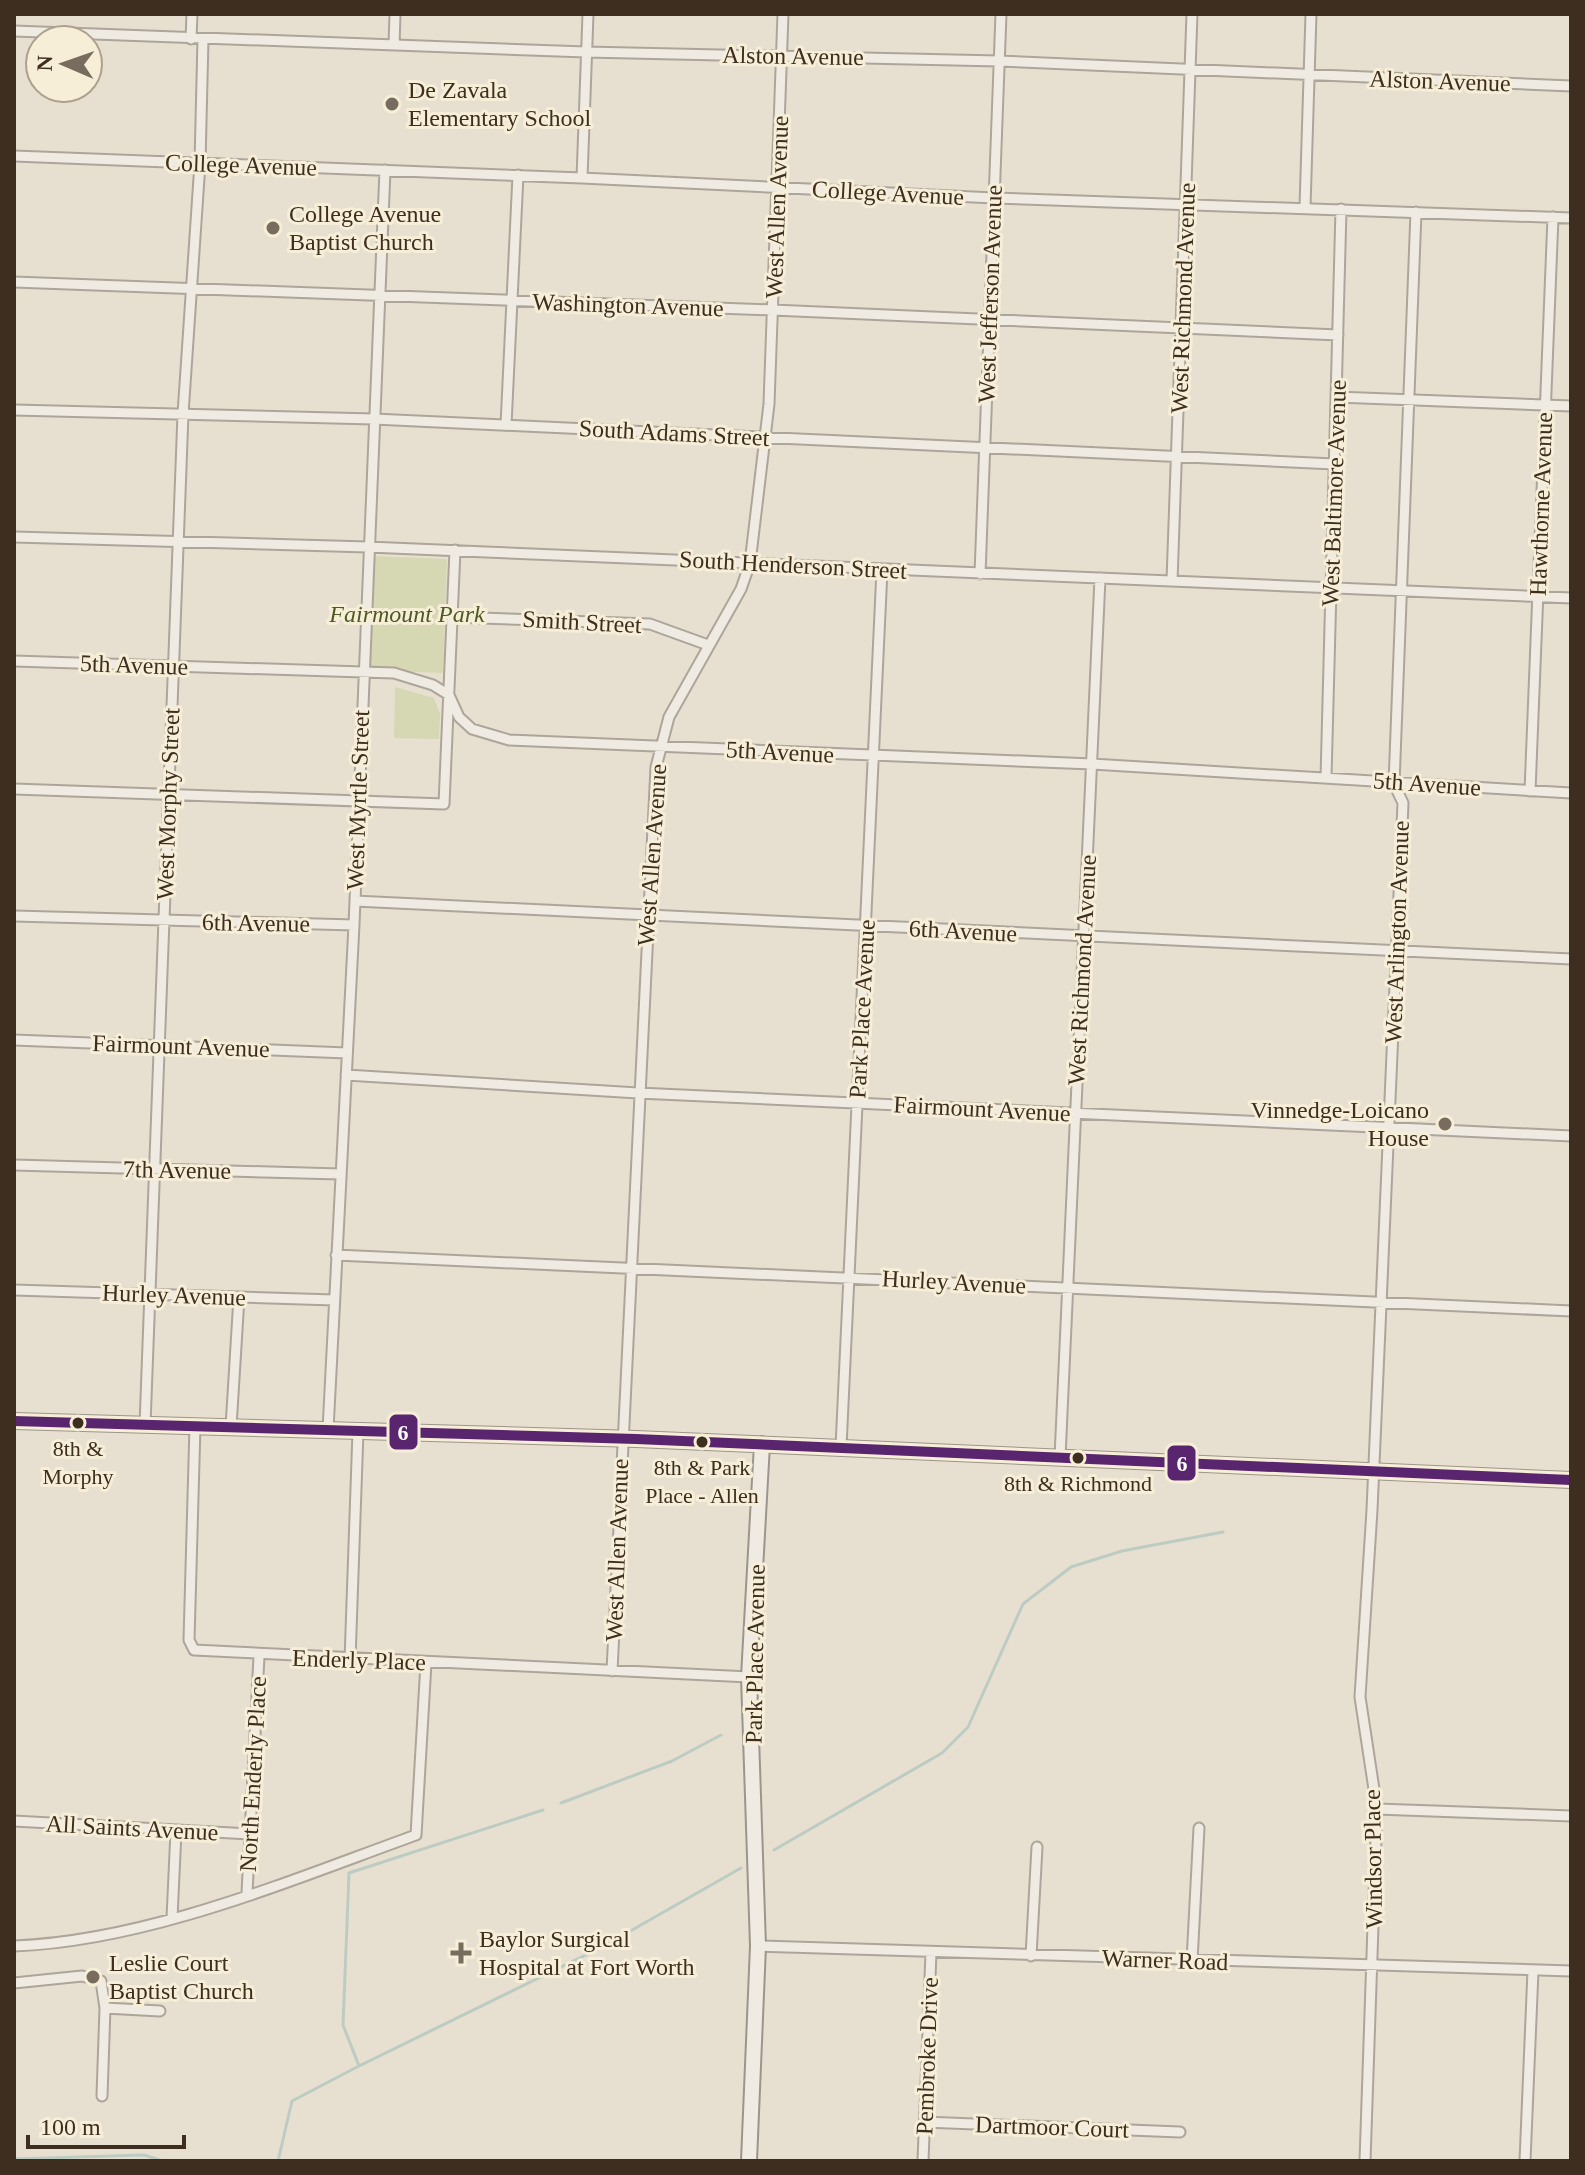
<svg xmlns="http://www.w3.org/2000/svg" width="1585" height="2175" viewBox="0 0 1585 2175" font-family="'Times New Roman',serif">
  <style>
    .green { fill: #d6d7b3 }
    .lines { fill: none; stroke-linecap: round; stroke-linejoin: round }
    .stream { stroke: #bcccc2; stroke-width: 3 }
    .street-casing { stroke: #ada599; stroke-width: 13 }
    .secondary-casing { stroke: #9c958a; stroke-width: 18 }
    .street { stroke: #efebe3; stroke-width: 9 }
    .secondary { stroke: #efebe3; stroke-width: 14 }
    .bus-1-casing { stroke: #f7eed8; stroke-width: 16 }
    .bus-1 { stroke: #5a256f; stroke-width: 10 }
    .poi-dot { fill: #786c5e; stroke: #f7eed8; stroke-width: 3 }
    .bus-dot { fill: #3d2e20; stroke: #f7eed8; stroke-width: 3 }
    .labels { text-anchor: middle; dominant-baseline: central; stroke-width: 6; stroke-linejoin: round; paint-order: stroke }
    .bus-label { font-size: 22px; fill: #3d2e20; stroke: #f7eed8 }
    .street-label { font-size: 24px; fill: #3d2e20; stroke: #f7eed8 }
    .poi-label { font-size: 24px; fill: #3d2e20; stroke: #f7eed8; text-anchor: start }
    .park-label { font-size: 24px; font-style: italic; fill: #4d5a26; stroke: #f7eed8 }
    .line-badge { stroke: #f7eed8; stroke-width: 3 }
    .badge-label { font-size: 22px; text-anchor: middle; font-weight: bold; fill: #fff }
  </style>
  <rect width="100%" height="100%" fill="#e7e0d1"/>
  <path class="green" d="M372,556l75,3 -4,114 -75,-3z
    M395,687l39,11 6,16 -1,25 -45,-1z"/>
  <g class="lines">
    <path class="stream" d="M561,1803l111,-42 49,-26
      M774,1850l168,-97 26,-26 55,-123 48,-37 51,-16 101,-19
      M359,2066l245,-120 137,-78
      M14,2159l130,-4 19,6
      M278,2161l14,-60 67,-35 -16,-41 6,-152 194,-63"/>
    <g class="street-casing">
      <path id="street" d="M14,31l572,21 413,9 572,25
        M191,39l1,-25
        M394,45l1,-31
        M14,156l568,22 412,20 577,20
        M582,178l6,-164
        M1305,207l6,-193
        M14,282l759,28 565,25
        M1336,397l235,9
        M14,410l360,9 960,45
        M506,425l12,-250
        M14,537l354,10 1203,51
        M980,574l21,-560
        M1172,581l20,-567
        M452,617l198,7 58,21
        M14,661l380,12 39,12 16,10 10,22 13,12 37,11 583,24 479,29
        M1326,778l15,-569
        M14,789l430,15 11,-254
        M1530,791l23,-574
        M355,901l1216,58
        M14,916l340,9
        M14,1040l333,13
        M346,1075l292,18 933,43
        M14,1165l326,9
        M336,1255l1235,56
        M14,1290l320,10
        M145,1425l38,-1011 17,-251 3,-124
        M195,1426l-6,214 5,10 555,27
        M231,1427l8,-130
        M328,1430l26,-505 31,-755
        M841,1447l41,-877
        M1060,1457l40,-879
        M350,1660l8,-229
        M612,1671l44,-904 13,-50 72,-128 9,-26 19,-159 14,-390
        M1377,1809l194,7
        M14,1821l236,13
        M247,1893l12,-237
        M172,1918l4,-87
        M14,1946c134,-5 277,-66 402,-111l10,-172
        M758,1946l813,25
        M1031,1956l6,-109
        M1192,1961l7,-133
        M14,1983l68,-7 19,5 4,27 -3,88
        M105,2008l55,3
        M924,2122l256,10
        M923,2161l8,-209
        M1365,2161l12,-352 -17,-112 12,-187 31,-707 -9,-19 22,-572
        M1525,2161l8,-190"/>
    </g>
    <g class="secondary-casing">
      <path id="secondary" d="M14,1421l622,18 935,41
        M749,2161l9,-215 -9,-269 13,-233"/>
    </g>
    <use href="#street" class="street"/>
    <use href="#secondary" class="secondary"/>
    <g class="bus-1-casing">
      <path id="bus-1" d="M14,1421l622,18 935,41"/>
    </g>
    <use href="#bus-1" class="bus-1"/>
  </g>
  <g class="poi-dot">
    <circle cx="392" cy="104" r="8"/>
    <circle cx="273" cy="228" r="8"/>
    <circle cx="1445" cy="1124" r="8"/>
    <path d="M457 1941h8v8h8v8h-8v8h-8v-8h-8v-8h8z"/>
    <circle cx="93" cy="1977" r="8"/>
  </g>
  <g class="bus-dot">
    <circle cx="78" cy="1423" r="7"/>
    <circle cx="702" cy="1442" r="7"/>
    <circle cx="1078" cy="1458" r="7"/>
  </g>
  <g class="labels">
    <g class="bus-label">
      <text x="78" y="1448">8th &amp;<tspan x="78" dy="28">Morphy</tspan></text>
      <text x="702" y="1467">8th &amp; Park<tspan x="702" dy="28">Place - Allen</tspan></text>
      <text x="1078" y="1483">8th &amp; Richmond</text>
    </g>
    <g class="street-label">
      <text transform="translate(793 56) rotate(1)">Alston Avenue</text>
      <text transform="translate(1440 81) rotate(2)">Alston Avenue</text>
      <text transform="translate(241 165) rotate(2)">College Avenue</text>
      <text transform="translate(888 193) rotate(3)">College Avenue</text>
      <text transform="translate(777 207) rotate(-88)">West Allen Avenue</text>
      <text transform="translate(990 294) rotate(-88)">West Jefferson Avenue</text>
      <text transform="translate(1183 298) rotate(-88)">West Richmond Avenue</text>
      <text transform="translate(628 305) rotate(2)">Washington Avenue</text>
      <text transform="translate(674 433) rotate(3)">South Adams Street</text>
      <text transform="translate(1334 493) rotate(-88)">West Baltimore Avenue</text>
      <text transform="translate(1541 504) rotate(-88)">Hawthorne Avenue</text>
      <text transform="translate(793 565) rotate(3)">South Henderson Street</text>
      <text transform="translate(582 622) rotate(3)">Smith Street</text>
      <text transform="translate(134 665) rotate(2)">5th Avenue</text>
      <text transform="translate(780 752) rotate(3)">5th Avenue</text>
      <text transform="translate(1427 784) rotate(4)">5th Avenue</text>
      <text transform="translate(358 800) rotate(-88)">West Myrtle Street</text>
      <text transform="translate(168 804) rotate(-88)">West Morphy Street</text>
      <text transform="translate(652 855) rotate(-86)">West Allen Avenue</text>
      <text transform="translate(256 923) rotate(1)">6th Avenue</text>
      <text transform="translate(963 931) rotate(3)">6th Avenue</text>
      <text transform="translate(1397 932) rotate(-88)">West Arlington Avenue</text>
      <text transform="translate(1082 970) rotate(-87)">West Richmond Avenue</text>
      <text transform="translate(862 1009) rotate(-87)">Park Place Avenue</text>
      <text transform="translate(181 1046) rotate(2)">Fairmount Avenue</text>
      <text transform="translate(982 1109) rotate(3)">Fairmount Avenue</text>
      <text transform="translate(177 1170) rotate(1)">7th Avenue</text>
      <text transform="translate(954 1282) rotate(3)">Hurley Avenue</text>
      <text transform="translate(174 1295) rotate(2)">Hurley Avenue</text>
      <text transform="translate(617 1550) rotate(-88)">West Allen Avenue</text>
      <text transform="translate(755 1654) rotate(-89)">Park Place Avenue</text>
      <text transform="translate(359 1660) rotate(2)">Enderly Place</text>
      <text transform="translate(253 1774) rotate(-87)">North Enderly Place</text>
      <text transform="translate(132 1828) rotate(3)">All Saints Avenue</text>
      <text transform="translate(1373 1859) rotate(-91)">Windsor Place</text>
      <text transform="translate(1165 1960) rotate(2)">Warner Road</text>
      <text transform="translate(927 2056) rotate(-88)">Pembroke Drive</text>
      <text transform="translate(1052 2127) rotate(2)">Dartmoor Court</text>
    </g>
    <g class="poi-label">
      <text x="408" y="90">De Zavala<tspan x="408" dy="28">Elementary School</tspan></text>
      <text x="289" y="214">College Avenue<tspan x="289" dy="28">Baptist Church</tspan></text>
      <text x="1429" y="1110" text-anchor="end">Vinnedge-Loicano<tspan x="1429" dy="28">House</tspan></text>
      <text x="479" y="1939">Baylor Surgical<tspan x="479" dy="28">Hospital at Fort Worth</tspan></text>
      <text x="109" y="1963">Leslie Court<tspan x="109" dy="28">Baptist Church</tspan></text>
    </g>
    <g class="park-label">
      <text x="407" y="614">Fairmount Park</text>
    </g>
  </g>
  <g class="line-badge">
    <rect x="388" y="1413" width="31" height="38" rx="8" fill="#5a256f"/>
    <rect x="1166" y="1444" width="31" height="38" rx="8" fill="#5a256f"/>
  </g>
  <g class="badge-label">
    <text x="403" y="1440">6</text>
    <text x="1182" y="1471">6</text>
  </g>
  <rect width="1585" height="2175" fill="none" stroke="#3d2e20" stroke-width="32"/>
  <g transform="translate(64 64) rotate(272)"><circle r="38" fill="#f7eed8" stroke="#ada18e" stroke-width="2"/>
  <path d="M0-6L14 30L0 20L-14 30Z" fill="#786c5e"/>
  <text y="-12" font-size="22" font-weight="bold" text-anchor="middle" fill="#3d2e20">N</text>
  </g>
  <path d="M28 2135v12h156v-12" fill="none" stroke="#3d2e20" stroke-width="4"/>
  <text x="40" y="2135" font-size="24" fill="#3d2e20" stroke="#f7eed8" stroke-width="6" paint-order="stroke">100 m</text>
</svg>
